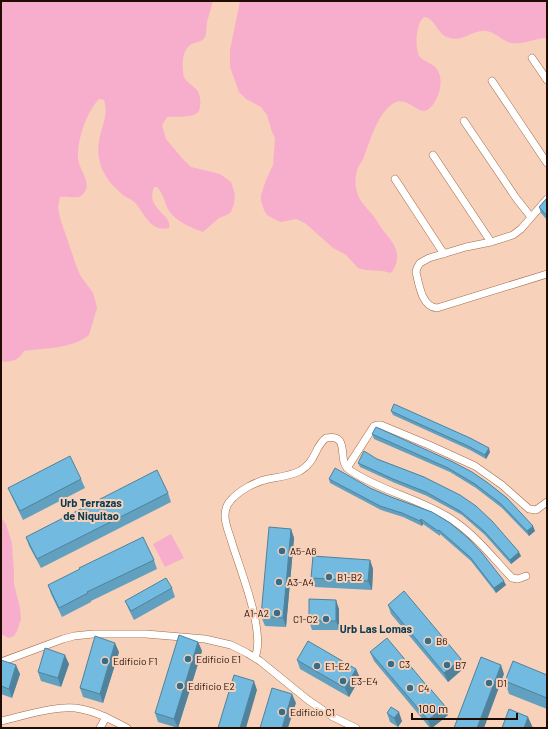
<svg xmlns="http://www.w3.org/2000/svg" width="548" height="729" viewBox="0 0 548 729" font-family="Barlow,sans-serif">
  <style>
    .green { fill: #f7aecd }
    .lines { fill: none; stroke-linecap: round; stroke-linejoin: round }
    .minor-casing { stroke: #a46a46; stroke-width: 8 }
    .minor { stroke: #fff; stroke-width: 7 }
    .wall { fill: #62a0c0 }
    .shaded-wall { fill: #50829c }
    .building { fill: #72badf; stroke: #50829c }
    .poi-dot { fill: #366d88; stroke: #f7d1ba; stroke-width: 1.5 }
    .labels { text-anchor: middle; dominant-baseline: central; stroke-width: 4; stroke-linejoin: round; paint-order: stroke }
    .poi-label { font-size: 10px; fill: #210c01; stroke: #f7d1ba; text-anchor: start }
    .neighbourhood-label { font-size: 11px; font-weight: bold; fill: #0c3a4f; stroke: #f7d1ba }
  </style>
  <rect width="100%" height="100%" fill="#f7d1ba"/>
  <path class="green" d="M1,1h212c-2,7 -4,14 -6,21 -1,5 0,10 -2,15 -3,5 -8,5 -13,7 -9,4 -10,18 -9,27 0,11 8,12 14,19 4,5 4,15 2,21 -6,8 -24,5 -32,6l-5,8 4,14 16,19 9,9 29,7 11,8 4,12 -1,10 -3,8 -4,3 -8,3 -16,14c-11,-4 -29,-11 -35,-23 -4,-8 -5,-16 -11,-22h-3c-9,23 19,27 15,41 -17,4 -23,-11 -32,-23 -3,-5 -10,-7 -14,-10 -7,-6 -16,-15 -20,-24 -4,-8 -6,-20 -4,-30 2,-14 10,-26 5,-41l-5,-1c-13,14 -22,41 -21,60 1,11 17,27 3,37 -4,3 -14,0 -21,1l-2,10 2,11 16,47 4,10 13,18 3,10 1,5 -8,27c-17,14 -44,13 -65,16 -5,9 -13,12 -23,10z
    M240,1h307v37c-12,0 -24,7 -36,5 -10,-2 -18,-14 -29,-12 -12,1 -22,12 -35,6 -10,-4 -12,-19 -23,-20 -8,6 -10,32 -4,40 4,4 11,6 15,10 11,11 4,32 -5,41 -11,11 -21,-13 -36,-5 -16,9 -24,38 -30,54 -2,5 -6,9 -7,14 -2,6 -2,14 0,21 2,9 9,15 15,22 4,5 7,10 10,15 11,14 22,24 10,43l-2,1 -7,-2 -17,-1 -8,-2 -12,-13 -13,-7 -28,-25 -9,-4 -15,3 -5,-2 -9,-5 -3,-5 -3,-10v-5l5,-15 7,-15 2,-27 -3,-6 -5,-17 -6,-8 -15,-8 -7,-7 -9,-25v-17z
    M1,517l5,7 6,19 2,29v12l6,24 1,11 -4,12 -3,5 -5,2 -8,-4z
    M171,534l13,24 -19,9 -12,-23z"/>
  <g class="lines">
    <g class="minor-casing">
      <path id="minor" d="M532,58l15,22
        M492,81l55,82
        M464,121l52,77 15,19
        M433,155l58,87
        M395,179l49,75
        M547,199l-26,30 -8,6 -22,7 -25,5 -37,11 -9,5 -3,5 -1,4c3,13 6,35 21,36l110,-34
        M347,468l27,-42 3,-1h4l48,20 46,21 27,19 27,24 7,1 11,-8
        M255,657c11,-24 -15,-88 -23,-114 -2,-8 -7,-18 -7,-27 0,-6 2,-12 6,-16 9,-10 24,-18 37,-21 10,-2 22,-3 32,-8 17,-10 14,-24 26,-33 20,-4 15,13 18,24 1,4 4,7 7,9 30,20 66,27 97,46 26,16 43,39 64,61l6,1 8,-3
        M1,662l62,-23 11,-3 19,-2h53l59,5 26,6 16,8 13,8 48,39 25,17 23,11
        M1,721c22,-5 58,-17 80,-12 16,3 31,11 46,19
        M100,728l6,-11"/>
    </g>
    <use href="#minor" class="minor"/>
  </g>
  <path class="wall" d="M547,198v22l-6,-7 -2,-6z
    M391,411l99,41 -4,7 -16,-9 -77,-35z
    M372,434l81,28 82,69 -6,5 -27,-28 -26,-20 -26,-16 -76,-33z
    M377,459l47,18 97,79 -10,8 -26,-29 -23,-20 -35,-19 -32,-13 -35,-16 -2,-4z
    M81,479l4,9 -62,32 -11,-23 -4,-9z
    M329,479l41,9 21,9 41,15 74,73 -10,8 -25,-32 -31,-27v2l-17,-12 -1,2 -19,-9 -22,-7 -51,-27z
    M168,493l3,9 -130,66 -12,-22 -3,-9z
    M291,529l3,9 -8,89 -21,-1 -4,-10z
    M154,560l3,9 -66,32v1l-29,15 -11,-23 -3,-9z
    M370,560l3,9 -1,21 -57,-3 -4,-9z
    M172,588l3,9 -41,23 -5,-10 -4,-9z
    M388,605l73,54 3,9 -16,14 -57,-68z
    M339,609v21h-27l-3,-9z
    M198,642l4,9 -24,77 -20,-6 -3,-9z
    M119,652l-16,51 -20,-6 -3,-9z
    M370,652l57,34 18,20 3,9 -16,13h-2l-56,-67z
    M1,660l19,14 -8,24 -11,-4z
    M297,660l59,9 4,9 -11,19 -49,-28z
    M69,664l-8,23 -20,-6 -3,-9z
    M547,675v34l-38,-15 -4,-13z
    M387,713l15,8 -4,6 -8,-5z"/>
  <path class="shaded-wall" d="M489,448l1,4 -4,7 -1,-4z
    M421,519l2,5 -1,2 -2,-5z
    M533,526l2,5 -6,5 -2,-5z
    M291,529l3,9 -8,89 -3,-9z
    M519,552l2,4 -10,8 -1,-4z
    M370,560l3,9 -1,21 -4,-9z
    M504,581l2,4 -10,8 -2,-5z
    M336,600l3,9v21l-3,-9z
    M198,642l4,9 -24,77 -4,-9z
    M115,643l4,9 -16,51 -3,-9z
    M65,655l4,9 -8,23 -3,-9z
    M461,659l3,9 -16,14 -4,-9z
    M16,665l4,9 -8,24 -3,-9z
    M501,665l3,9 -20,54h-7z
    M356,669l4,9 -11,19 -4,-9z
    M254,681l3,9 -11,38h-6z
    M292,694l4,9 -8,25h-6z
    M445,706l3,9 -16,13h-1l-3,-8z
    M399,712l3,9 -4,6 -4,-9z
    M528,717l5,11h-9z"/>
  <path class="building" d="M547,198v18l-8,-9z
    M394,404l76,34 19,10 -4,7 -17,-9 -77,-35z
    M376,427l77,35 19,10 16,11 19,15 26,28 -6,5 -26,-27 -26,-20 -27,-16 -76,-34z
    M364,451l13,8 47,18 36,18 16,11 16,15 27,31 -9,8 -26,-29 -24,-20 -34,-19 -33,-13 -35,-16z
    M70,456l11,23 -61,32 -12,-23z
    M335,468l35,20 21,9 41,15 18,11 18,15 14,15 22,28 -10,7 -24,-31 -31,-27 -1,1 -17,-12 -1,2 -18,-8 -22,-7 -51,-27z
    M157,470l11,23 -131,66 -11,-22z
    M269,527l22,2 -8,89 -22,-2z
    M143,537l11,23 -67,32 1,1 -29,15 -11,-23 32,-16 -1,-1z
    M313,556l57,4 -2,21 -57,-3z
    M166,578l6,10 -41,23 -6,-10z
    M404,591l57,68 -17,14 -56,-68z
    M309,599l27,1v21h-27z
    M179,635l19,7 -24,77 -19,-6z
    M95,636l20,7 -15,51 -20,-6z
    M387,638l40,48v-1l18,21 -17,14 -58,-68z
    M308,641l48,28 -11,19 -48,-28z
    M45,648l20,7 -7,23 -20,-6z
    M481,657l20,8 -24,63h-23z
    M1,660l15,5 -7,24 -8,-3z
    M513,661l34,14v23l-42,-17z
    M234,675l20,6 -14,47h-22z
    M272,688l20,6 -10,34h-22z
    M391,707l8,5 -5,6 -7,-5z
    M509,709l19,8 -4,11h-22z"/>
  <g class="poi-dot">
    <circle cx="282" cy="551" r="4"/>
    <circle cx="329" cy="577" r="4"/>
    <circle cx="279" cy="582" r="4"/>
    <circle cx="277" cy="613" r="4"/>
    <circle cx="326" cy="619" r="4"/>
    <circle cx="428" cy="641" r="4"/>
    <circle cx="188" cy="659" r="4"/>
    <circle cx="105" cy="661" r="4"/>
    <circle cx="391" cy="664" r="4"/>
    <circle cx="447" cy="665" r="4"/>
    <circle cx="317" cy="666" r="4"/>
    <circle cx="343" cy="681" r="4"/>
    <circle cx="489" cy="683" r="4"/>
    <circle cx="180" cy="686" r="4"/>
    <circle cx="410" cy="688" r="4"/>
    <circle cx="282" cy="712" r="4"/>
  </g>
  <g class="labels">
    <g class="poi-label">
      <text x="290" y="551">A5-A6</text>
      <text x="337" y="577">B1-B2</text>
      <text x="287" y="582">A3-A4</text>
      <text x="269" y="613" text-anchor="end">A1-A2</text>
      <text x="318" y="619" text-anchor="end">C1-C2</text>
      <text x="436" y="641">B6</text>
      <text x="196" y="659">Edificio E1</text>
      <text x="113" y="661">Edificio F1</text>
      <text x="399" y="664">C3</text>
      <text x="455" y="665">B7</text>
      <text x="325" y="666">E1-E2</text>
      <text x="351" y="681">E3-E4</text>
      <text x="497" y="683">D1</text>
      <text x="188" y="686">Edificio E2</text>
      <text x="418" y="688">C4</text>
      <text x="290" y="712">Edificio C1</text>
    </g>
    <g class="neighbourhood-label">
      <text x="91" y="502">Urb Terrazas<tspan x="91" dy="13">de Niquitao</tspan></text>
      <text x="376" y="628">Urb Las Lomas</text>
    </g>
  </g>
  <rect width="548" height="729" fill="none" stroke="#210c01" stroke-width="4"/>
  <path d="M412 713v6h105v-6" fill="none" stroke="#210c01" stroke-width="2"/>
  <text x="418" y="713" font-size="12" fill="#210c01" stroke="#f7d1ba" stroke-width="3" paint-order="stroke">100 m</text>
</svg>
